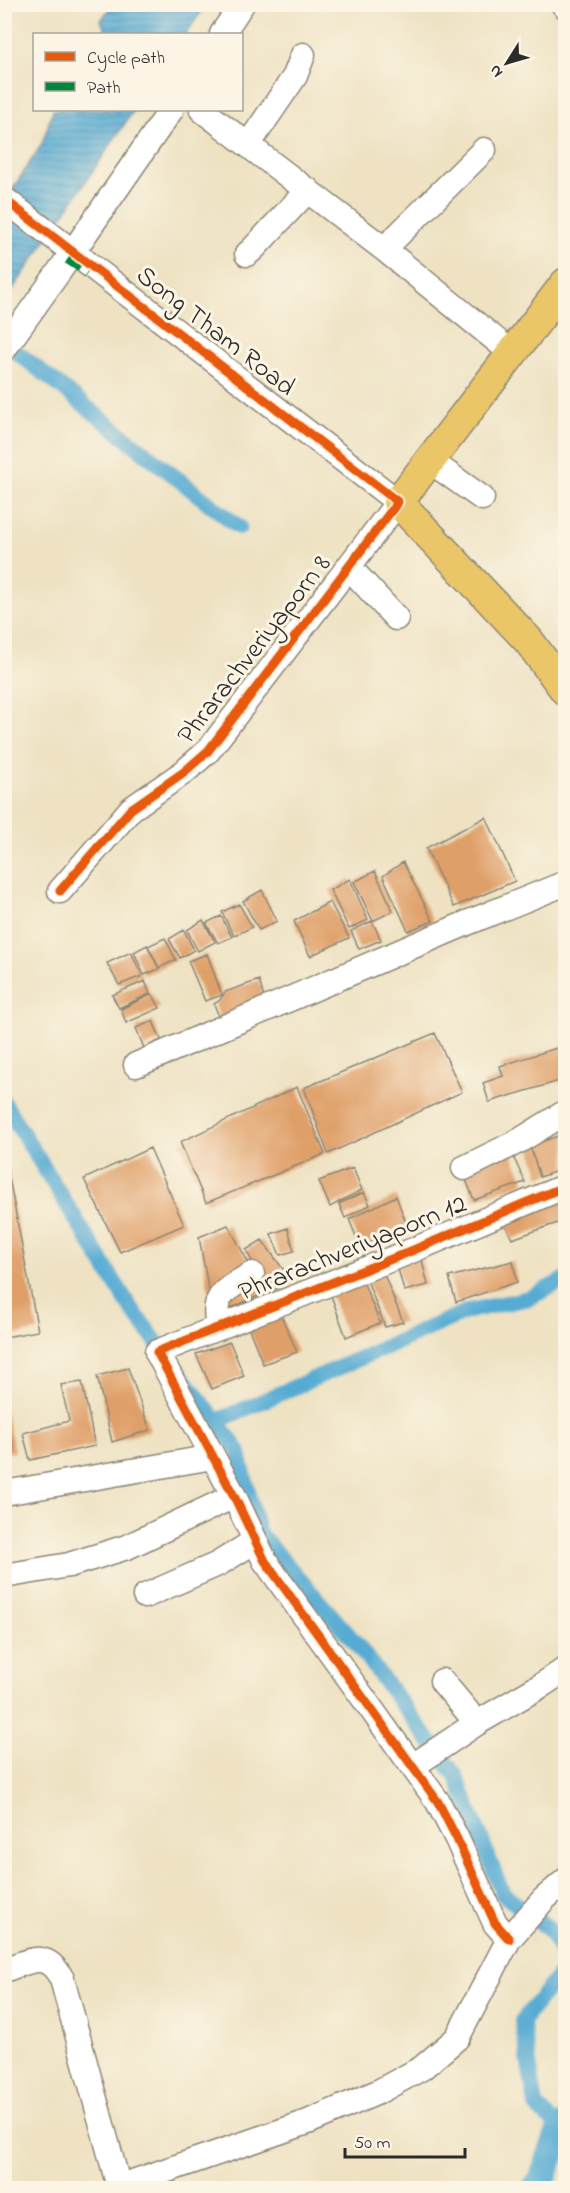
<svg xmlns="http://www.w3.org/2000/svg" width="570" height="2193" viewBox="0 0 570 2193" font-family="'Indie Flower',sans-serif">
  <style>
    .water { fill: url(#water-rules); stroke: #416b7f; stroke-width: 1.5 }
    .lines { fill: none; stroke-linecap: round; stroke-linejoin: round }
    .canal { stroke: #57abd3; stroke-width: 16 }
    .river { stroke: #57abd3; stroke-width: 28 }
    .building { fill: #df9f67 }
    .minor-casing { stroke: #8c8676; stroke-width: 27 }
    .major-casing { stroke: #8c8676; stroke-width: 33 }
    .minor { stroke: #fff; stroke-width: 24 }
    .major { stroke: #eac669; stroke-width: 30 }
    .quiet { stroke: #00873e; stroke-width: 8; stroke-dasharray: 15 8; stroke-linecap: butt }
    .cycleway-casing { stroke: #fcf5e5; stroke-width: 13 }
    .cycleway { stroke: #e8590c; stroke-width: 9 }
    .labels { text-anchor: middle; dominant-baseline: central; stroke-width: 6; stroke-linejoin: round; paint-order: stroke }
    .street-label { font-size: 27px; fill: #2b2b2b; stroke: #fcf5e5 }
  </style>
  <defs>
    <pattern id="water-rules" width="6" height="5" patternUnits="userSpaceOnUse" patternTransform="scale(1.5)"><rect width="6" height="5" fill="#57abd3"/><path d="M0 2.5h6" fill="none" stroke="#488bab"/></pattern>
  </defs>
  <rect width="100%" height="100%" fill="#fcf5e5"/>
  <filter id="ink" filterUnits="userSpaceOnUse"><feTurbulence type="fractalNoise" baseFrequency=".0167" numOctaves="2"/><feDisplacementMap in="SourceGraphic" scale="12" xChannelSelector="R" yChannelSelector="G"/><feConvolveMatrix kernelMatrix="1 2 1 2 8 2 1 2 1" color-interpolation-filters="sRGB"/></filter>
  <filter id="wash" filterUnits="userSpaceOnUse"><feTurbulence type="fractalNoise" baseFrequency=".008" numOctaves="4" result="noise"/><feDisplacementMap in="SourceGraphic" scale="24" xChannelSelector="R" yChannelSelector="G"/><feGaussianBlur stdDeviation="1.35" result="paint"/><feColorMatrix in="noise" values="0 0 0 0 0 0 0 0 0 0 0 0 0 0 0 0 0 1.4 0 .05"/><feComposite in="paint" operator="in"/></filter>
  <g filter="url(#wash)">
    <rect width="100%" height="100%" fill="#eee2c2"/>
    <path class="water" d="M113,4h93v1l-20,29h-79l-6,-14z
      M53,110h81l-129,191v-100l37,-57z"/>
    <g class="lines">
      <path class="canal" d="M18,353l221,174
        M4,1103l126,204 108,143 20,82 97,110 101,134 47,118 45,34 18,31
        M217,1421l251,-110 61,-13 37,-19
        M561,2129l-25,-23 -14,-85 44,-54"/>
      <path class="river" d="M536,2188l5,-6 20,-53 5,-4"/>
    </g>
    <g id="blocks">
      <path class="building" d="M486,817l29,64 -61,26 -28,-59z
        M403,862l30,59 -25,10 -25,-55z
        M375,871l18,40 -20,10 -19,-39z
        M350,879l18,41 -19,9 -19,-39z
        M262,890l15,31 -18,9 -16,-29z
        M330,902l19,36 -39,18 -16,-35z
        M239,904l13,23 -18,9 -12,-24z
        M221,916l11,21 -14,6 -12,-20z
        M203,920l12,22 -17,9 -11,-21z
        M372,921l9,19 -22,9 -8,-18z
        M184,930l10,20 -14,8 -11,-19z
        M165,938l11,22 -17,8 -11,-22z
        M147,945l12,24 -15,6 -10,-23z
        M131,952l11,24 -23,9 -12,-22z
        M207,954l15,41 -17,6 -17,-40z
        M259,980l5,18 -42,26 -8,-20 6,-4 5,-8z
        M145,981l5,13 -31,14 -7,-13z
        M152,994l8,14 -34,15 -5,-14z
        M153,1021l8,19 -17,8 -8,-20z
        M435,1033l27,59 -134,62 -24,-66z
        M566,1045v34l-77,23 -6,-19 20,-7 -3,-10z
        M297,1087l28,67 -119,49 -26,-61z
        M566,1133v35l-26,9 -10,-31z
        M150,1148l34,77 -64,27 -36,-73z
        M510,1150l15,32 -51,18 -11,-28z
        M5,1167h2l31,164 -33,6z
        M353,1168l9,22 -32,17 -11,-26z
        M566,1191v29l-54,19 -10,-22z
        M364,1192l6,13 -25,13 -6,-14z
        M396,1196l11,29 -47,21 -11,-27z
        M228,1225l37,68 -45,20 -12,-26 -9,-50z
        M288,1228l6,23 -14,4 -9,-21z
        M262,1240l29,40 -22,13 -23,-43z
        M421,1256l7,29 -24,6 -7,-26z
        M513,1261l4,21 -61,20 -7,-25z
        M382,1269l21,53 -18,5 -20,-52z
        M362,1279l18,44 -34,14 -17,-47z
        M281,1315l16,37 -34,12 -14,-35z
        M230,1342l14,34 -32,13 -16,-35z
        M128,1368l22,62 -38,12 -15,-66z
        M82,1382l13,64 -65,14 -7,-27 46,-12 -8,-36z
        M4,1408l11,44 -11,1z"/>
    </g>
  </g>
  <g filter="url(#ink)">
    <use href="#blocks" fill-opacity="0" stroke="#8c8676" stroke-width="1.5"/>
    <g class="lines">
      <g class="minor-casing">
        <path id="minor" d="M563,4l3,3
          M222,34l20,-30
          M202,110l182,139 128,104
          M248,145l47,-69 8,-21
          M4,199l394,303 -190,249 -24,21 -53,37 -71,82
          M81,240l90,-130
          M384,249l100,-99
          M247,254l5,-4 56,-60
          M4,349l64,-90
          M430,461l52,37
          M349,567l47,51
          M136,1065l331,-142 99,-40
          M464,1168l55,-27 47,-29
          M219,1328c-10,-33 8,-39 33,-54
          M4,1493l209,-36
          M4,1576l65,-11 58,-18 107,-51
          M145,1596l73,-32 37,-23
          M442,1681l35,42
          M413,1766l64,-43 65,-38 24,-16
          M509,1939l-14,-16 -38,-84 -19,-37 -173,-241 -31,-65 -77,-144 242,-96 167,-70
          M4,1970c27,-9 42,-21 58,9l57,208
          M115,2188l193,-66 70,-30 44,-24 35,-30 52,-99 35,-40 22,-19"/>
      </g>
      <g class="major-casing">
        <path id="major" d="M566,283l-168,219 130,138 38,51"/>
      </g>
      <use href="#minor" class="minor"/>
      <use href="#major" class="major"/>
      <path class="quiet" d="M67,260l20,13"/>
      <g class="cycleway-casing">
        <path id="cycleway" d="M4,199l394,303 -190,249 -24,21 -53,37 -71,82
          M509,1939l-14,-16 -38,-84 -19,-37 -173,-241 -31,-65 -77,-144 242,-96 167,-70"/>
      </g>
      <use href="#cycleway" class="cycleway"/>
    </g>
  </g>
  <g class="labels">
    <g class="street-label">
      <text transform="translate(215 332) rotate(38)">Song Tham Road</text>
      <text transform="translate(255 650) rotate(-52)">Phrarachveriyaporn 8</text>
      <text transform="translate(353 1249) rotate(-22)">Phrarachveriyaporn 12</text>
    </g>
  </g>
  <rect width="570" height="2193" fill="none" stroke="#fcf5e5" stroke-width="24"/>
  <rect x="33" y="33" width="210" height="78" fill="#fcf5e5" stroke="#a8a49b" stroke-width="1.5"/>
  <rect x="45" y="52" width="30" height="9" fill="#e8590c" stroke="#a8a49b" stroke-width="1.5"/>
  <text x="87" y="63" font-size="18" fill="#2b2b2b">Cycle path</text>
  <rect x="45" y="82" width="30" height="9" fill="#00873e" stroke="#a8a49b" stroke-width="1.5"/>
  <text x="87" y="93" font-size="18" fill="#2b2b2b">Path</text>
  <g transform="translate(507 63) rotate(233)" stroke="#fcf5e5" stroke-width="4.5" paint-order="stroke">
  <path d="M0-4.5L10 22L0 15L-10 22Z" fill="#2b2b2b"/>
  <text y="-9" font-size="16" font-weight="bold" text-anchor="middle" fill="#2b2b2b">N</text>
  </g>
  <path d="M345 2148v9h120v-9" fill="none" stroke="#2b2b2b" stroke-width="3"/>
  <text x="354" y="2148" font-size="18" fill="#2b2b2b" stroke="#fcf5e5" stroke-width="4.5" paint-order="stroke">50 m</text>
</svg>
